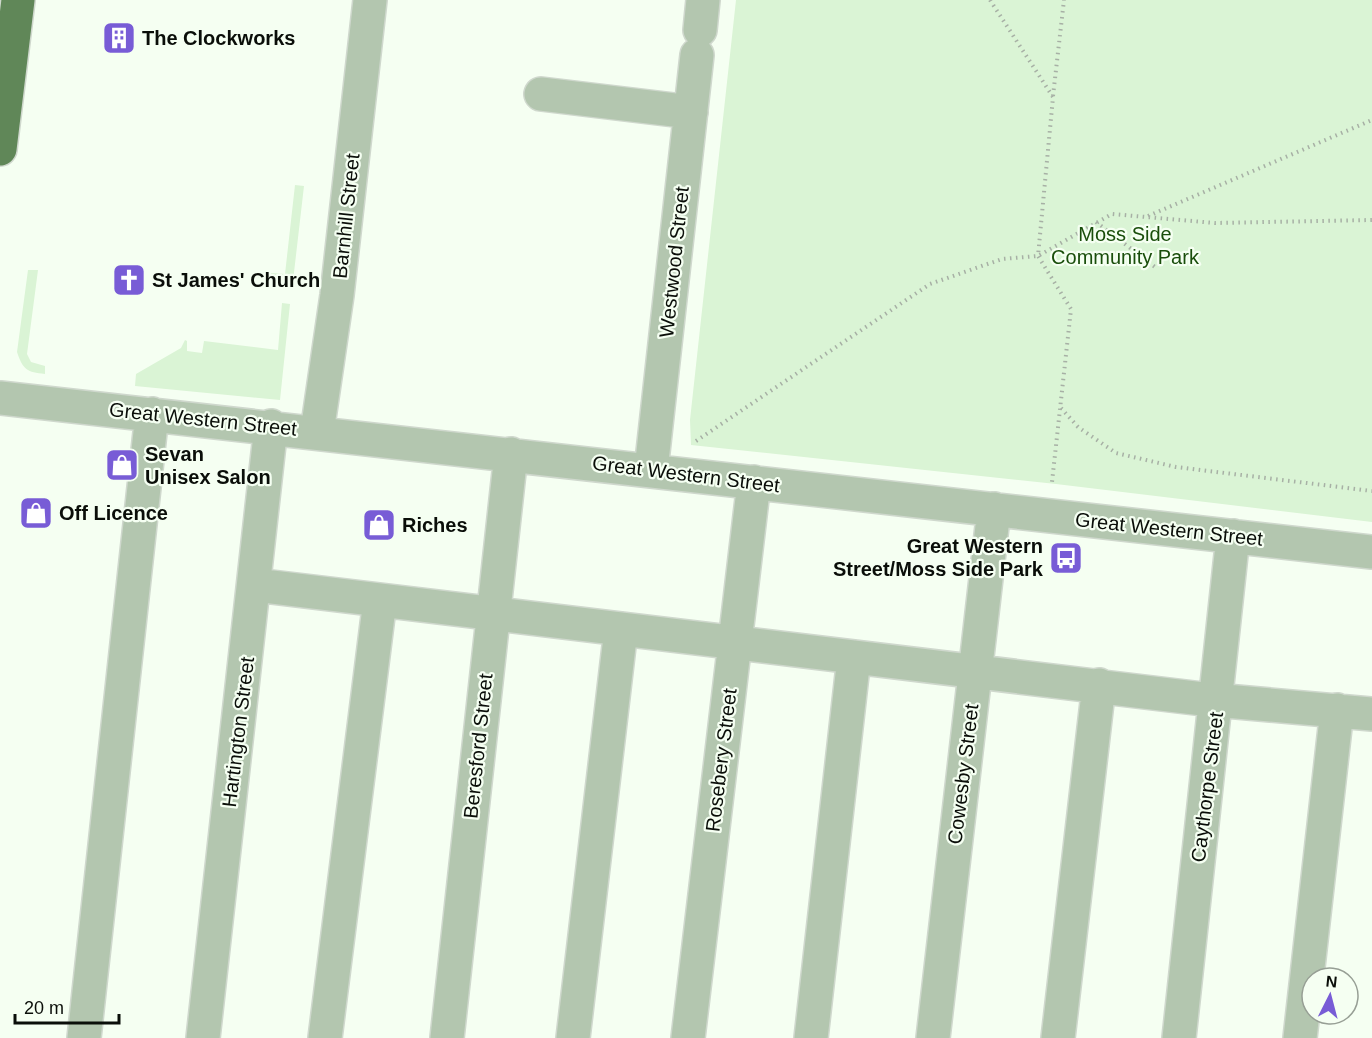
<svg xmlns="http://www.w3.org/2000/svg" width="1372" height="1038" viewBox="0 0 1372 1038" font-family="Helvetica,sans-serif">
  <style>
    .green { fill: #daf4d5 }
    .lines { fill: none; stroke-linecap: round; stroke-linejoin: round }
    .minor-casing { stroke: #cfd8cd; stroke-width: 36 }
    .highway-casing { stroke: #cfd8cd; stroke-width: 36 }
    .path { stroke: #a7b0a5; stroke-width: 4; stroke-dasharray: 1.5 4.5; stroke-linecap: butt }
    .minor { stroke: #b3c6af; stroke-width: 33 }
    .highway { stroke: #608758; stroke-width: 33 }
    .labels { text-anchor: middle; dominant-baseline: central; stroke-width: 4.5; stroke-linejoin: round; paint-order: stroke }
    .poi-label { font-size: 20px; font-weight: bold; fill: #0a0e09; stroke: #f5fff2; text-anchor: start }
    .street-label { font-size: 20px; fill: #0a0e09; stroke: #f5fff2 }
    .park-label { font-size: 20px; fill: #194e0b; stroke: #f5fff2 }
  </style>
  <rect width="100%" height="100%" fill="#f5fff2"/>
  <path class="green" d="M736,0h636v522l-316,-38 -365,-39 -1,-25z
    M295,185l9,1 -11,95 -35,-3v-6l27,2z
    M28,270h10l-11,84 4,8 14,4v8c-18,-2 -22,-4 -28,-22z
    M282,303l8,1 -10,96 -145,-14 1,-12 45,-26 4,-8 2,1v10l15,2 2,-12 74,9z"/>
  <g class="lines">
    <g class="minor-casing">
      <path id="minor" d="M700,30l3,-30
        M541,94l150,18
        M0,398l1372,154
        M317,432l20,-137 33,-295
        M651,470l46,-415
        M255,585l948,114 169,15
        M84,1038l68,-624
        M203,1038l68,-612
        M325,1038l55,-438
        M447,1038l64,-584
        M573,1038l48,-409
        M688,1038l66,-556
        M811,1038l43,-381
        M933,1038l61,-529
        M1058,1038l41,-353
        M1179,1038l54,-502
        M1300,1038l37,-328"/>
    </g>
    <g class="highway-casing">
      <path id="highway" d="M0,149l18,-149"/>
    </g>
    <path class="path" d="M990,0l63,97 -15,159 33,53 -19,173
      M1053,96l11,-96
      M1148,216l224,-96
      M1096,222l59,45
      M1061,408l17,19 38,26 60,14 196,24
      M696,441l234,-157 72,-25 36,-3 74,-42 103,9 157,-3"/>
    <use href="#minor" class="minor"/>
    <use href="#highway" class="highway"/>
  </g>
  <defs>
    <g id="building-square" transform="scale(1.725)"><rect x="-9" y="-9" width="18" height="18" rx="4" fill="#785cd6" stroke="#f5fff2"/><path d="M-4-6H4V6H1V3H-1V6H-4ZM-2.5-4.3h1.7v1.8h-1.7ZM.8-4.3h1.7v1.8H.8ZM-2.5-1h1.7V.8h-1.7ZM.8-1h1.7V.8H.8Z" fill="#fff"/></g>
    <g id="church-square" transform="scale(1.725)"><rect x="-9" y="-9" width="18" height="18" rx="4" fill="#785cd6" stroke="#f5fff2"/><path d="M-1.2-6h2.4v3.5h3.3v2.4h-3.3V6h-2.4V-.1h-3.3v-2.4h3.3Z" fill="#fff"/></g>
    <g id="shop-square" transform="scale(1.725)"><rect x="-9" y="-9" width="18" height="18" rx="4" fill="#785cd6" stroke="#f5fff2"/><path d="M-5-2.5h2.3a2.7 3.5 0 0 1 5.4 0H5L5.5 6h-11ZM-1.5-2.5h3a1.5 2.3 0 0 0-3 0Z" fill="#fff"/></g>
    <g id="bus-square" transform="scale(1.725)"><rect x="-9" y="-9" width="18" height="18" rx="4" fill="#785cd6" stroke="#f5fff2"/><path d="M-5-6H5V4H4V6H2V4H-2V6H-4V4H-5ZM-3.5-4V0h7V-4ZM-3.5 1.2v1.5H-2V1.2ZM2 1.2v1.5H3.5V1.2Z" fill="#fff"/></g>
  </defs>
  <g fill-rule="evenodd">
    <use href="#building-square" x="119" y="38"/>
    <use href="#church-square" x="129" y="280"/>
    <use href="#shop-square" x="122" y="465"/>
    <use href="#shop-square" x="36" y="513"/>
    <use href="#shop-square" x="379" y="525"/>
    <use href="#bus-square" x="1066" y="558"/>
  </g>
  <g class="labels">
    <g class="poi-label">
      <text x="142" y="38">The Clockworks</text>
      <text x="152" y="280">St James' Church</text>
      <text x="145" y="454">Sevan<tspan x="145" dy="23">Unisex Salon</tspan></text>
      <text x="59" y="513">Off Licence</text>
      <text x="402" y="525">Riches</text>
      <text x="1043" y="546" text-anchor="end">Great Western<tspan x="1043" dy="23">Street/Moss Side Park</tspan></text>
    </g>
    <g class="street-label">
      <text transform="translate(346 216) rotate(-84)">Barnhill Street</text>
      <text transform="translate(674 262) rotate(-84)">Westwood Street</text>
      <text transform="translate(203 419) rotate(6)">Great Western Street</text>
      <text transform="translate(686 474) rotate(7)">Great Western Street</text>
      <text transform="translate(1169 529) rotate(6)">Great Western Street</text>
      <text transform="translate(238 732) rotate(-83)">Hartington Street</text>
      <text transform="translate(478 746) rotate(-84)">Beresford Street</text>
      <text transform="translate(721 760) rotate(-83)">Rosebery Street</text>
      <text transform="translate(963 774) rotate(-83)">Cowesby Street</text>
      <text transform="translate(1207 787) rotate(-83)">Caythorpe Street</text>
    </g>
    <g class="park-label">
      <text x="1125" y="234">Moss Side<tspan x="1125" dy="23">Community Park</tspan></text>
    </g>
  </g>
  <g transform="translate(1330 996) rotate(6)"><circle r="28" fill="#f5fff2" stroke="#979f95" stroke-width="1.5"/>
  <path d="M0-4.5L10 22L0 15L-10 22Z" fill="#785cd6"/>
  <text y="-9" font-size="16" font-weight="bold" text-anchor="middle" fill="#0a0e09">N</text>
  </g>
  <path d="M15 1014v9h104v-9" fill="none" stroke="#0a0e09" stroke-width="3"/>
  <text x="24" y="1014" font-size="18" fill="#0a0e09" stroke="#f5fff2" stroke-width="4.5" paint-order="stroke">20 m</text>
</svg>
